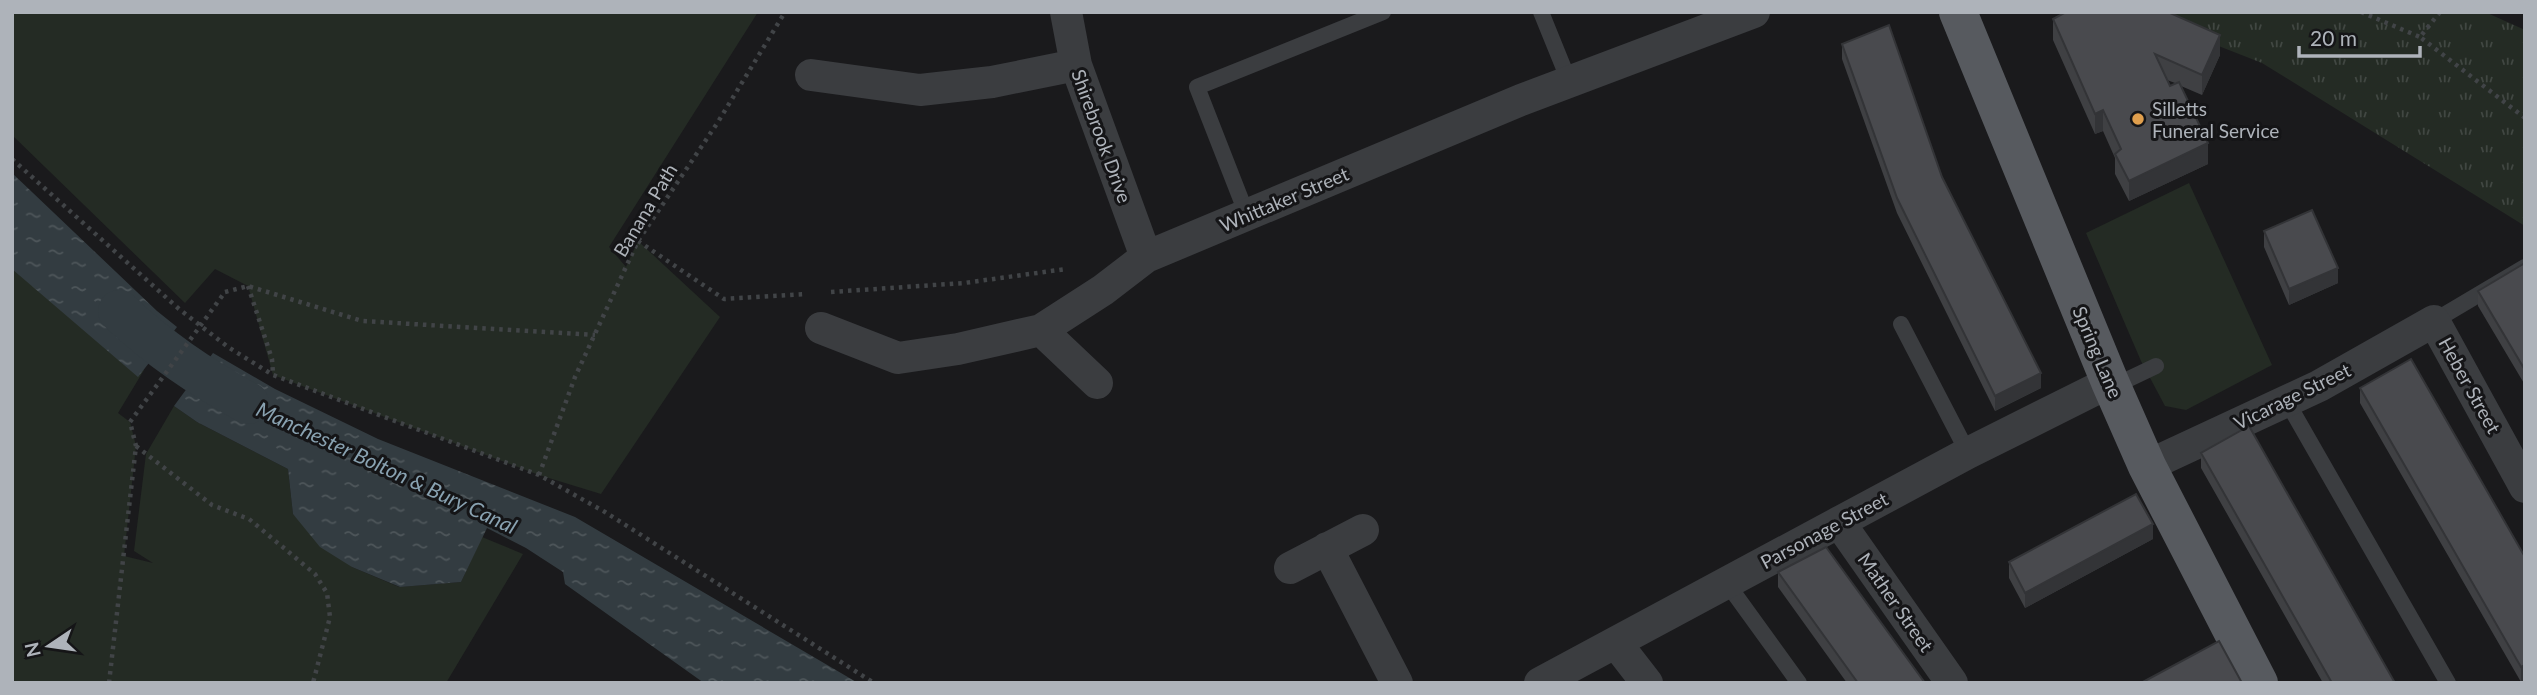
<svg xmlns="http://www.w3.org/2000/svg" width="2537" height="695" viewBox="0 0 2537 695" font-family="Lato,sans-serif">
  <style>
    .grass { fill: #242b24 }
    .park { fill: url(#park-tufts) }
    .water { fill: url(#water-ripples) }
    .lines { fill: none; stroke-linecap: round; stroke-linejoin: round }
    .canal { stroke: #333c41; stroke-width: 42 }
    .path { stroke: #414447; stroke-width: 4.5; stroke-dasharray: 3.5 5; stroke-linecap: butt }
    .service { stroke: #3b3d40; stroke-width: 16 }
    .minor { stroke: #3b3d40; stroke-width: 32 }
    .primary { stroke: #575a5f; stroke-width: 38 }
    .path-bridge { stroke: #414447; stroke-width: 4.5; stroke-dasharray: 3.5 5; stroke-linecap: butt }
    .wall { fill: #3f4043; fill-rule: evenodd }
    .shaded-wall { fill: #333437 }
    .building { fill: #494a4e; stroke: #333437; stroke-width: 2 }
    .poi-dot { fill: #e09f4d; stroke: #151517; stroke-width: 2.5 }
    .labels { text-anchor: middle; dominant-baseline: central; stroke-width: 6; stroke-linejoin: round; paint-order: stroke }
    .poi-label { font-size: 19px; fill: #aeb3ba; stroke: #151517; text-anchor: start }
    .street-label { font-size: 19px; fill: #aeb3ba; stroke: #151517 }
    .water-label { font-size: 21px; font-style: italic; fill: #89a2b1; stroke: #151517 }
  </style>
  <defs>
    <pattern id="park-tufts" width="24" height="20" patternUnits="userSpaceOnUse" patternTransform="scale(1.75)"><rect width="24" height="20" fill="#242b24"/><path d="M3 7l-1-3M5 7V3M7 7l1-3M15 17l-1-3M17 17v-4M19 17l1-3" fill="none" stroke="#414742"/></pattern>
    <pattern id="water-ripples" width="26" height="14" patternUnits="userSpaceOnUse" patternTransform="scale(1.75)"><rect width="26" height="14" fill="#333c41"/><path d="M2 4q2-2 4 0t4 0M15 11q2-2 4 0t4 0" fill="none" stroke="#4e565a"/></pattern>
  </defs>
  <rect width="100%" height="100%" fill="#1a1a1c"/>
  <path class="grass" d="M12,12h746l-149,235 17,20 12,-26 82,76 -119,177 -62,-19 -266,-100 -25,-89 -33,-17 -30,34 -173,-168v-85l2,-5z
    M2189,183l83,182 -86,45 -21,-4 -24,-45 -55,-128z
    M12,268l132,102 -26,43 12,9 6,24 -12,110 29,7 -19,-12 12,-97 28,-48 23,16 91,47 5,45 59,53 47,20 62,-5 21,-45 41,17 -77,129h-434z"/>
  <path class="park" d="M2132,12h353l40,18v196l-263,-163z"/>
  <path class="water" d="M12,173l145,138 20,16 -39,50 -126,-108z
    M213,353l62,36 103,50 197,78 283,166h-154l-139,-99 -2,-12 -37,-24 -39,-20 -26,54 -61,5 -48,-20 -32,-20 -27,-33 -5,-45 -91,-47 -23,-16z"/>
  <g class="lines">
    <path class="canal" d="M119,311c40,38 80,65 129,92"/>
    <path class="path" d="M2361,12l59,25
      M2440,12l-20,25 105,81
      M12,159l167,150 49,38 45,28 266,100 66,37 269,171
      M638,241l86,58 81,-5
      M248,286l24,73 1,15
      M225,292l23,-6 114,35 233,14
      M831,292l133,-9 102,-14
      M136,446l76,59 37,14 66,55 12,19 3,24 -17,66
      M539,475l36,-98 63,-136 80,-119 67,-110
      M109,683l27,-237 -6,-24"/>
    <path class="service" d="M1541,12l28,69
      M1247,215l-50,-128 186,-75
      M2434,321l91,-54
      M1901,324l67,129
      M2112,387l44,-21
      M2286,400l162,283
      M1726,582l73,101"/>
    <path class="minor" d="M1066,12l10,53 70,192
      M811,75l109,15 72,-8 84,-17
      M821,328l77,30 60,-9 83,-19 62,-40 43,-33 375,-157 233,-88
      M1041,330l56,53
      M2147,466l172,-80 115,-65 91,166
      M1839,522l113,161
      M1327,548l70,135
      M1290,568l73,-38
      M1616,643l31,40
      M1540,683l428,-230 142,-71"/>
    <path class="primary" d="M1958,12l152,370 37,84 112,217"/>
    <path class="path-bridge" d="M130,422l95,-130"/>
  </g>
  <path class="wall" d="M2053,19l167,36 -18,40 -21,-9 27,78 -79,37 -14,-27v-16l-12,-27 -8,3 -42,-94zM2167,80l8,3 -5,3z
    M1842,44l100,133 99,211 -46,23 -98,-198 -55,-154z
    M2264,231l74,52 -49,22 -25,-58z
    M2525,263v122l-47,-79v-15z
    M2360,388l165,169 -4,125 -161,-279z
    M2201,453l194,230h-72l-122,-215z
    M2153,539l-128,69 -16,-30v-16z
    M1778,572l147,111h-78l-69,-96z"/>
  <path class="shaded-wall" d="M2220,35v20l-18,40v-20z
    M2103,110v21l-8,3v-20z
    M2208,143v21l-79,37v-20z
    M2338,268v15l-49,22v-16z
    M2041,373v15l-46,23v-15z
    M2153,524v15l-128,69v-15z
    M2525,665v15l-4,2v-15z"/>
  <path class="building" d="M2066,12h102l52,23 -18,40 -47,-21 15,32 9,-4 29,61 -79,38 -14,-27 6,-5 -18,-39 -8,4 -42,-95z
    M1889,25l53,152 99,196 -46,23 -98,-198 -55,-154z
    M2312,210l26,58 -49,21 -25,-58z
    M2525,263v107l-47,-79z
    M2411,359l114,198v108l-4,2 -161,-279z
    M2249,426l146,257h-63l-131,-230z
    M2136,494l17,30 -128,69 -16,-31z
    M1826,547l99,136h-67l-80,-111z
    M2219,641l23,42h-101z"/>
  <circle class="poi-dot" cx="2138" cy="119" r="7"/>
  <g class="labels">
    <g class="poi-label">
      <text x="2152" y="108">Silletts<tspan x="2152" dy="22">Funeral Service</tspan></text>
    </g>
    <g class="street-label">
      <text transform="translate(1102 136) rotate(70)">Shirebrook Drive</text>
      <text transform="translate(1284 199) rotate(-23)">Whittaker Street</text>
      <text transform="translate(645 210) rotate(-59)">Banana Path</text>
      <text transform="translate(2098 352) rotate(67)">Spring Lane</text>
      <text transform="translate(2470 385) rotate(61)">Heber Street</text>
      <text transform="translate(2292 396) rotate(-26)">Vicarage Street</text>
      <text transform="translate(1824 530) rotate(-28)">Parsonage Street</text>
      <text transform="translate(1896 602) rotate(55)">Mather Street</text>
    </g>
    <g class="water-label">
      <text transform="translate(387 467) rotate(25)">Manchester Bolton &amp; Bury Canal</text>
    </g>
  </g>
  <rect width="2537" height="695" fill="none" stroke="#aeb3ba" stroke-width="28"/>
  <g transform="translate(49 646) rotate(257)" stroke="#151517" stroke-width="5" paint-order="stroke">
  <path d="M0-5L12 26L0 18L-12 26Z" fill="#aeb3ba"/>
  <text y="-10" font-size="19" font-weight="bold" text-anchor="middle" fill="#aeb3ba">N</text>
  </g>
  <path d="M2299 46v10h121v-10" fill="none" stroke="#aeb3ba" stroke-width="3.5"/>
  <text x="2310" y="46" font-size="21" fill="#aeb3ba" stroke="#151517" stroke-width="5" paint-order="stroke">20 m</text>
</svg>
